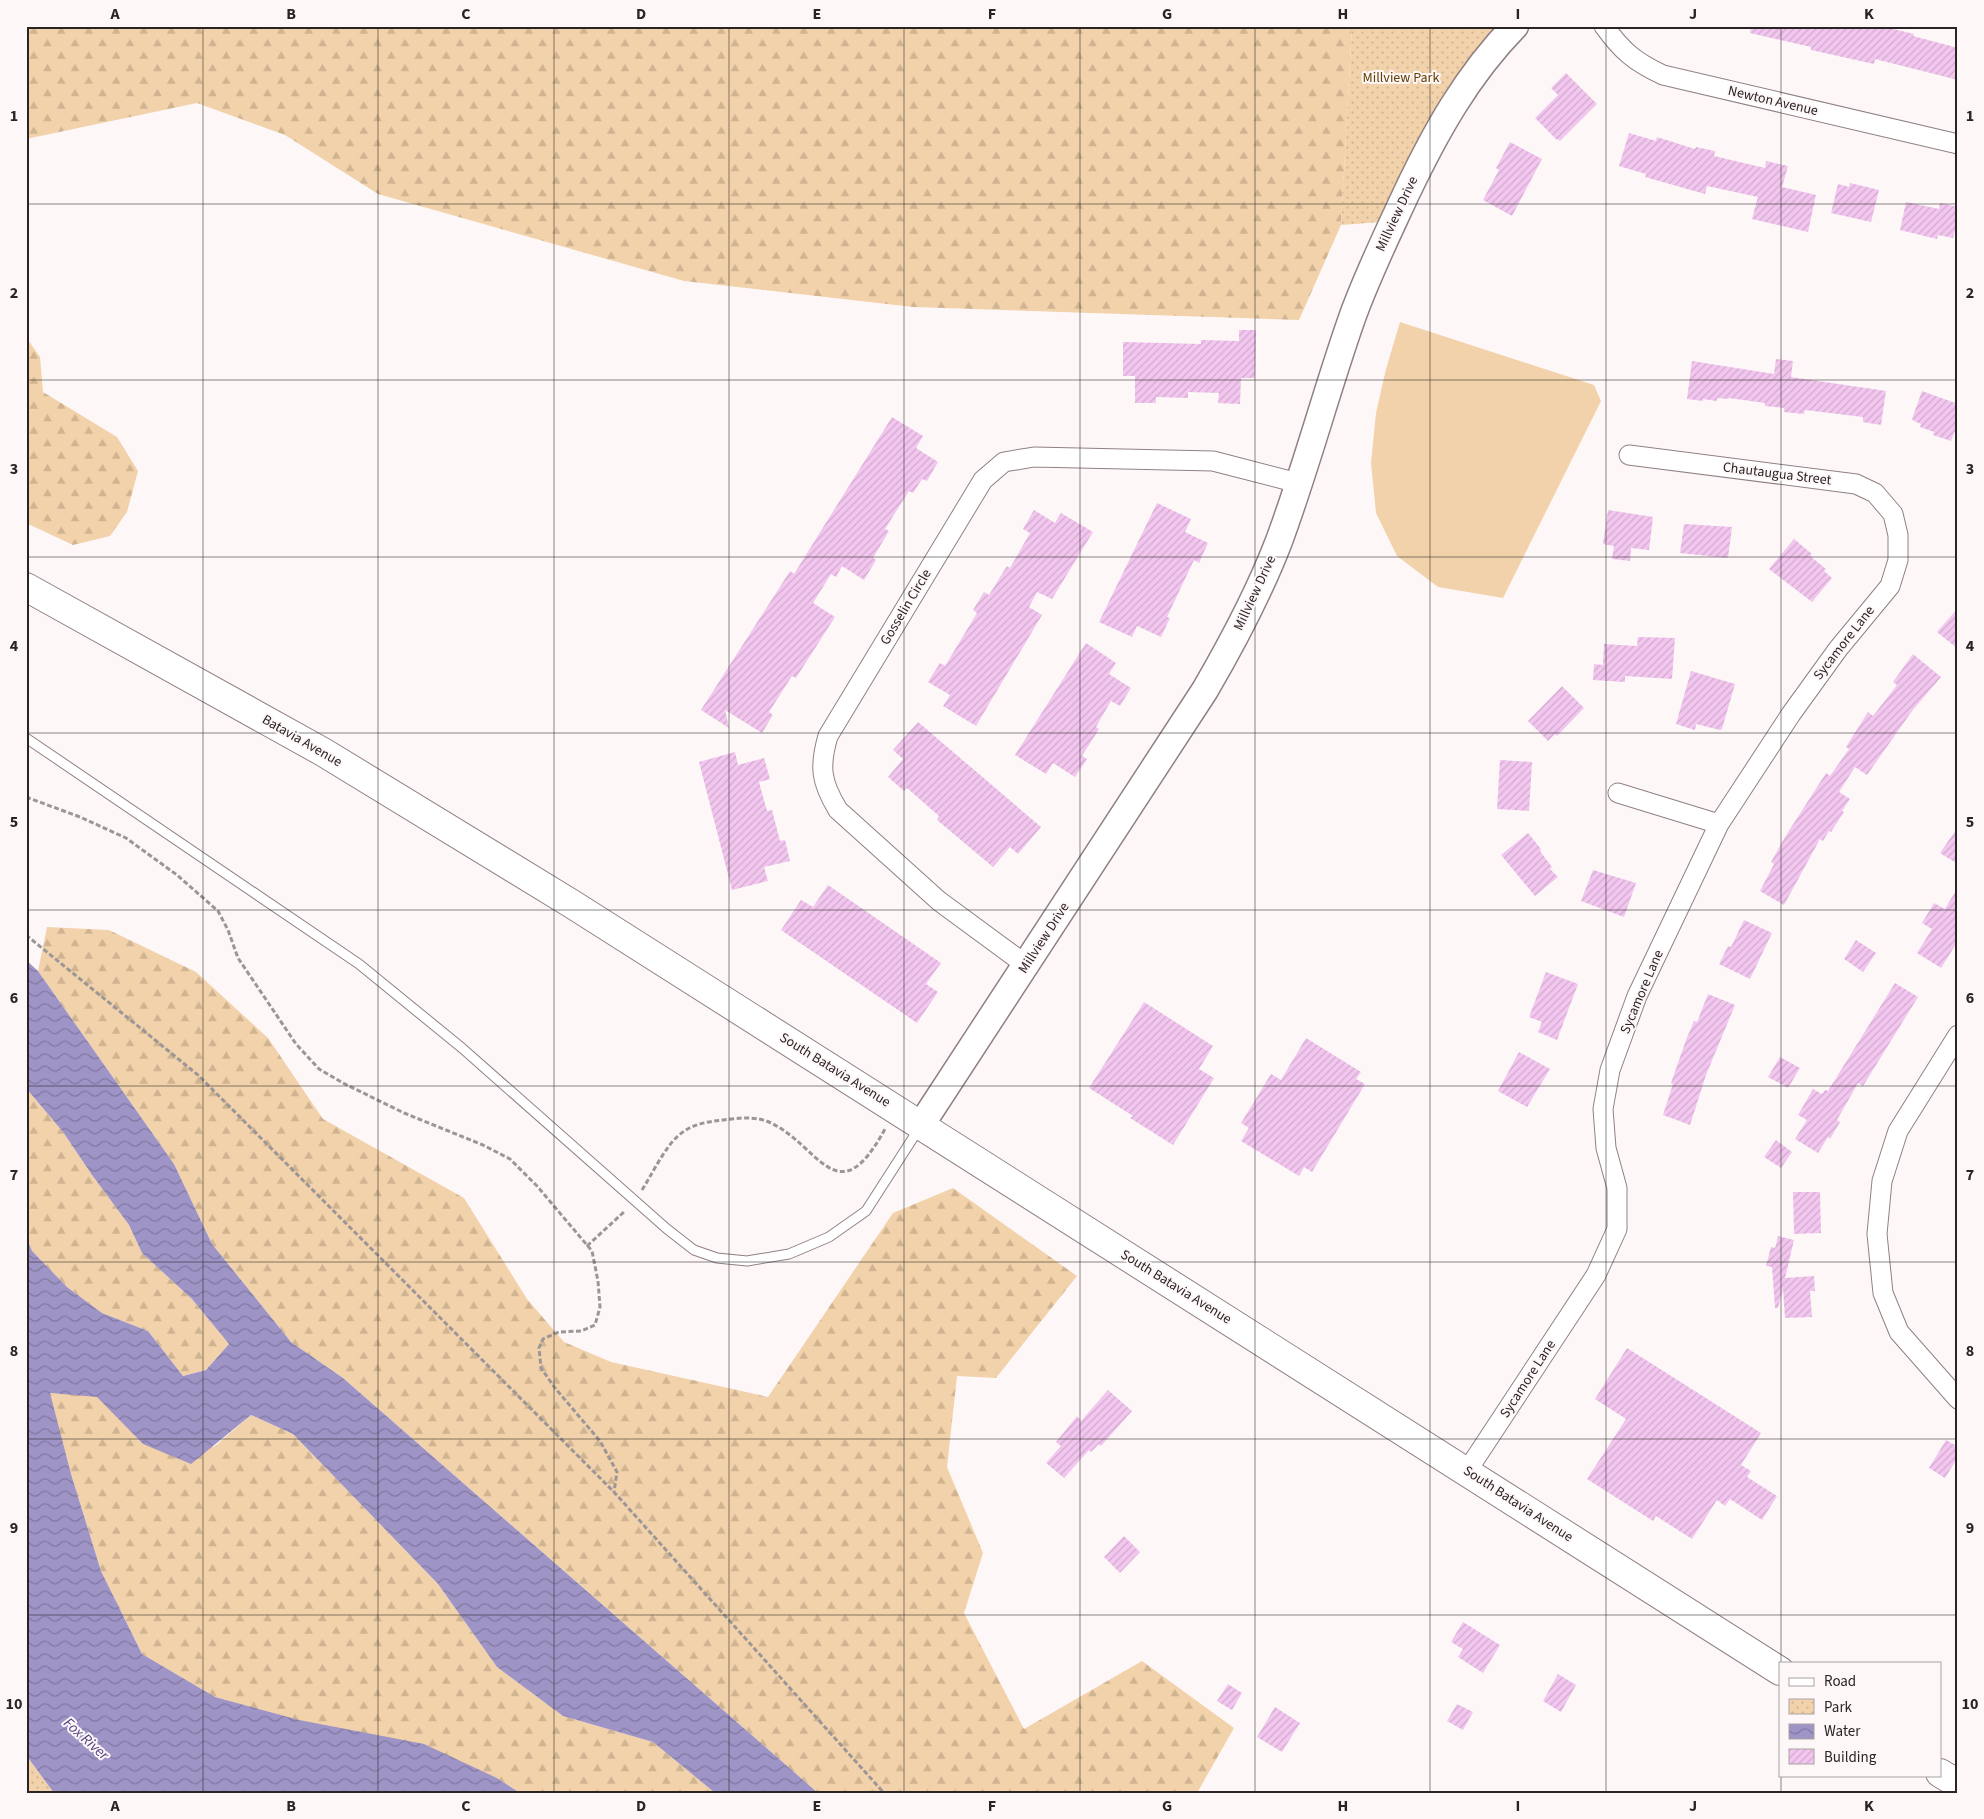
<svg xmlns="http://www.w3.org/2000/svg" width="1984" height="1819" viewBox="0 0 1984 1819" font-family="'Source Sans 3',sans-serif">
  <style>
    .forest { fill: url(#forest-firs) }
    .park { fill: url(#park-dots) }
    .pitch { fill: #f2d2aa }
    .water { fill: url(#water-waves) }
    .building { fill: url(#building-hatch) }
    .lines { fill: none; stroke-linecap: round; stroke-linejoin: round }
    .lane-casing { stroke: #908083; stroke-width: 11 }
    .street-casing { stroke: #908083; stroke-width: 21 }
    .secondary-casing { stroke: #908083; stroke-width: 29 }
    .primary-casing { stroke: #908083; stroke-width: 30 }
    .path { stroke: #9d9697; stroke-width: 3; stroke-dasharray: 5 2.5; stroke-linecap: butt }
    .lane { stroke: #fff; stroke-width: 9 }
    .street { stroke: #fff; stroke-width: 19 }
    .secondary { stroke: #fff; stroke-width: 26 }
    .primary { stroke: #fff; stroke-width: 28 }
    .grid { fill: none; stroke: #2a2425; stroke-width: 1; stroke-opacity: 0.55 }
    .labels { text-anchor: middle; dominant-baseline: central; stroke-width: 4; stroke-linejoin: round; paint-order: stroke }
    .park-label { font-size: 14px; fill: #624006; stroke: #fef7f8 }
    .street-label { font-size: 14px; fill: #2a2425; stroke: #fef7f8 }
    .water-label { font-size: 15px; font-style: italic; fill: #544483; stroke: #fef7f8 }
    .neatline { fill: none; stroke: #2a2425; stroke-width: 2 }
    .grid-label { font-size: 16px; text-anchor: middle; font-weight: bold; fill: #2a2425 }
  </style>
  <defs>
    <pattern id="forest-firs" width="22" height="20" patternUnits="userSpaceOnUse" patternTransform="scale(1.25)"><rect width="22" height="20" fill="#f2d2aa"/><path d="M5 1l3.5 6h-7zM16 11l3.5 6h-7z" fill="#d0b492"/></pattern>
    <pattern id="park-dots" width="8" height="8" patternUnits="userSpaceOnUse" patternTransform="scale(1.25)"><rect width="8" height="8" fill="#f2d2aa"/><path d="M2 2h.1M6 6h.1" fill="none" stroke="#d0b492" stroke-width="1.8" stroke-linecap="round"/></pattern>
    <pattern id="water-waves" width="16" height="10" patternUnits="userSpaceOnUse" patternTransform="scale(1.25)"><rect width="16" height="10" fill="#9e94c6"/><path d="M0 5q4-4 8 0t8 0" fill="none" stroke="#8179a1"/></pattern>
    <pattern id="building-hatch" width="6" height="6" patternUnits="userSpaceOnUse" patternTransform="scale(1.25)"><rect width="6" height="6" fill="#f2c6ef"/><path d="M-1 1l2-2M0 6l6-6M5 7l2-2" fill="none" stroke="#d0aacd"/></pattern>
  </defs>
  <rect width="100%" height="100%" fill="#fef7f8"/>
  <path class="forest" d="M26,26h1326l-11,199 -42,95 -386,-13 -229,-26 -306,-87 -93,-59 -88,-32 -171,36z
    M26,337l14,20 3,35 74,45 21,34 -11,41 -17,24 -37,9 -47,-22z
    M47,927l62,3 87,42 72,66 55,81 141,79 63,101 37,43 47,20 157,35 125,-184 60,-25 124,88 -81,102 -39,-2 -10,91 36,86 -19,60 60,116 118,-68 92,67 -37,65h-379l-475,-415 -52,-36 -79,-98 -38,-80 -136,-193z
    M26,1088l37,44 29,43 37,50 13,28 50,46 37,45 -23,26 -23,6 -35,-45 -46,-18 -35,-26 -35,-36 -6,-15z
    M49,1393l48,3 46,48 71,3 37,-32 42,19 145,150 59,83 66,49 90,26 62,51h-195l-23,-15 -282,-81 -73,-43 -41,-83 -30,-97z"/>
  <path class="park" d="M1352,26h151l-122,196 -40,3z
    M26,1755l28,38h-28z"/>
  <path class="pitch" d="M1400,322l194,63 7,16 -98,197 -65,-11 -41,-31 -21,-43 -5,-50 5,-50 10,-44z"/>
  <path class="water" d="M26,960l12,11 136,193 38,80 79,98 52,36 475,415h-103l-62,-51 -90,-26 -66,-49 -59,-83 -145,-150 -42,-19 -60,49 -48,-20 -46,-47 -47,-4 21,81 30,97 41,83 73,43 84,23 125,24 73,34 23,15h-466l-28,-38v-519l6,15 35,36 35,26 46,18 35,45 23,-6 23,-26 -37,-45 -50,-46 -13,-28 -37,-50 -29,-43 -37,-44z"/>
  <path class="building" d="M1751,26h130l33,8 -1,2 45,12v32l-83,-21 -1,5 -63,-14v-3l-61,-14z
    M1566,73l31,31 -37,37 -2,-2 -1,1 -22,-22 23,-23 -7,-7z
    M1629,133l27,8 1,-4 38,12 1,-2 19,4 -1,5 51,12 1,-7 22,5 -6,21 34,8 -8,37 -56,-13 6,-22 -51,-11 -2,8 -60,-17 1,-3 -27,-8z
    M1510,142l32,17 -30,57 -29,-16 16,-30 -3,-2z
    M1850,183l29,7 -8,32 -40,-9 7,-29 11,3z
    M1906,202l33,7 1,-6 18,4v12l-5,19 -15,-3 -1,4 -37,-9z
    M1239,330h17l-1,48h-14l-1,26 -22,-1 1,-10 -31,-1v6l-32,-1v6h-21v-27h-12v-34l78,2v-4l38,1z
    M1776,359l17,2 -2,16 95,14 -5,34 -18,-3v-5l-58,-7 -1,4 -20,-2v-4l-19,-2v-3l-36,-5 -1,1 -11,-1v3l-14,-2v2l-16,-2 5,-38 82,13z
    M1922,391l36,13v19l-7,18 -18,-6 1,-3 -14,-5 1,-3 -7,-3 -2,-2z
    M892,417l31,19 -7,12 22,14 -11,19 -5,-2 -9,14 -4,-2 -24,38 4,2 -16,27 3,2 -12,20 -22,-14 -6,11 -5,-3 -18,29 22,14 -39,61 -4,-2 -23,36 4,3 -11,18 -37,-23 4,18 -28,-18 89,-139 4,3z
    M1157,503l34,16 -6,13 23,11 -9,20 -5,-3 -27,57 3,1 -9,19 -24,-11 -5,11 -33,-15z
    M1034,510l21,13 6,-10 32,19 -41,67 -15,-7 -8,15 13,8 -66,111 -33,-20 7,-11 -22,-13 12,-19 5,3 32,-53 -4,-3 11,-18 5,3 18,-29 3,2 20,-35 -7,-4z
    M1608,510l45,7 -4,33 -18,-2 -1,13 -18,-2 2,-13 -11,-2z
    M1684,524l48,3 -4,31 -48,-5z
    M1794,539l18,15 -2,2 16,13 -2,2 8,7 -20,24 -43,-33z
    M1958,608v41l-21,-17z
    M1638,637l37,1 -3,41 -47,-3v6l-32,-2 1,-16 9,1 1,-21 33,2z
    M1086,643l30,20 -7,11 22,14 -11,18 -9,-5 -15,26 3,2 -17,27 5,3 -12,18 -22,-14 -7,11 -31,-19z
    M1913,654l28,23 -29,34 -45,64 -12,-8 -16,25 11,7 -8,12 2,1 -13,20 -2,-1 -6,10 -3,-2 -36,66 -24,-14 14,-27 -3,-2 14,-25 41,-64 4,3 19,-27 -3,-2 22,-35 5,4 24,-31 -4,-3z
    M1691,671l44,13 -13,45 -2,1 -24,-6 -1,6 -19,-6z
    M1562,686l22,22 -27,28 -2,-2 -7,7 -20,-20z
    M918,722l123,105 -23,27 -8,-7 -17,20 -56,-47 2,-4 -32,-28 -3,3 -16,-14 15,-18 -10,-9z
    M735,752l3,13 26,-7 6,21 -11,3 8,29 5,-1 8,31 5,-1 5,21 -26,6 4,14 -36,9 -33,-128z
    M1500,760l32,2 -3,49 -32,-2z
    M1958,827v37l-18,-11z
    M1528,833l13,16 -1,2 12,16 -2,2 8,8 -23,19 -34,-41z
    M1593,870l43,13 -12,34 -43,-16z
    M828,885l113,78 -15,21 12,8 -21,31 -136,-93 20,-30 12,7z
    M1958,887v54l-17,27 -24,-15 15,-24 -10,-6 12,-20 11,6z
    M1744,920l28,13 -22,46 -31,-15 9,-18 3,1z
    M1856,940l20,13 -13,19 -19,-13z
    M1546,972l32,12 -21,56 -19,-8 4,-10 -13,-5z
    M1895,983l23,14 -55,89 -5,-3 -21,37 3,2 -10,17 -2,-2 -10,16 -23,-14 12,-19 -9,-5 15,-26 9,5 3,-4 3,1z
    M1708,994l27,11 -29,70 -16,50 -27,-10 10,-31 -2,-1 15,-43 8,-19 3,1z
    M1144,1002l69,44 -14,23 15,9 -41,67 -43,-27 3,-2 -44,-28z
    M1306,1038l55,34 -5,7 9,5 -53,88 -8,-5 -5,9 -58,-35 8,-13 -8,-5 30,-49 10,6z
    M1519,1052l31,17 -23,38 -29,-16z
    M1780,1057l20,11 -12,20 -20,-11z
    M1776,1140l16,12 -11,16 -17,-11z
    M1793,1192h27l1,41 -27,1z
    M1778,1236l16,4 -9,38 29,-2 1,15h-5l2,26 -27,1 -2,-29 -5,19h-3l-3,-41 -6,-1 5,-19 4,1z
    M1627,1348l134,85 -20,32 10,6 -4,6 30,19 -15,24 -32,-21 -5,7 -8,-6 -25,39 -36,-23 -3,5 -66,-42 39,-60 -31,-20z
    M1108,1390l24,21 -31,35 -2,-2 -8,8 -2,-2 -25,28 -18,-15 15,-17 -5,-4 21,-26 4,5z
    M1946,1440l12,7v10l-13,21 -16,-10z
    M1124,1536l16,16 -20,21 -16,-16z
    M1463,1622l37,23 -17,28 -25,-16 5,-8 -12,-7z
    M1558,1674l18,11 -15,27 -18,-11z
    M1228,1684l14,9 -10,17 -15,-9z
    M1457,1704l16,8 -10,18 -16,-9z
    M1275,1707l25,16 -18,29 -25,-15z"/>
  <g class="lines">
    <g class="lane-casing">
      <path id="lane" d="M26,738l333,226 103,84 205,181 27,21 23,8 30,3 42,-7 40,-17 37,-26 54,-84"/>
    </g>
    <g class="street-casing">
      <path id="street" d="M1604,26c18,25 31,36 59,49l295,69
        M1618,793l101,31
        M1026,965l-87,-64 -101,-91c-17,-28 -19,-43 -10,-74l155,-256 21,-18 30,-5 179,4 85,22
        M1958,1035l-60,96 -16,50 -5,53 6,59 16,39 59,67
        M1467,1471l129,-196 21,-46v-41l-11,-40 -3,-39 7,-39 27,-74 82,-172 72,-110 47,-65 52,-63 8,-26v-25l-5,-21 -18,-21 -19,-9 -227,-29"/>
    </g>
    <g class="secondary-casing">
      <path id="secondary" d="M921,1125l284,-435c28,-48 54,-97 74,-149 27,-73 47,-149 73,-223 15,-42 35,-83 54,-124 29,-61 61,-119 109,-168"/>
    </g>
    <g class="primary-casing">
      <path id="primary" d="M26,587l297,165 249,152 1208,767
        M1940,1773l18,11"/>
    </g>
    <path class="path" d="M26,797l54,20 46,21 51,37 41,36 10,19 10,28 58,86 23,25 24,14 61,30 79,32 27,14 27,27 55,65 6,30 2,26 -5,18 -14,6 -22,1 -16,7 -4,9 2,20 14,20 45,53 17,31 -3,20
      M26,935l172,140 416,417 270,301
      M642,1190c9,-14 23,-43 36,-54 13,-12 28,-14 45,-16 15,-2 32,-4 46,2 51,23 68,95 116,7
      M587,1246l38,-35"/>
    <use href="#lane" class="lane"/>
    <use href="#street" class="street"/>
    <use href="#secondary" class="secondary"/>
    <use href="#primary" class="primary"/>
  </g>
  <path class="grid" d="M203,26v1767M378,26v1767M554,26v1767M729,26v1767M904,26v1767M1080,26v1767M1255,26v1767M1430,26v1767M1606,26v1767M1781,26v1637M26,204h1932M26,380h1932M26,557h1932M26,733h1932M26,910h1932M26,1086h1932M26,1262h1932M26,1439h1932M26,1615h1932M1781,1775v18"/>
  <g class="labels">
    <g class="park-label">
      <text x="1401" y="78">Millview Park</text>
    </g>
    <g class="street-label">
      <text transform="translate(1773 101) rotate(13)">Newton Avenue</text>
      <text transform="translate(1397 214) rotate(-65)">Millview Drive</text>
      <text transform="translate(1777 474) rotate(7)">Chautaugua Street</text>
      <text transform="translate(1255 593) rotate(-65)">Millview Drive</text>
      <text transform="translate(906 607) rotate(-59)">Gosselin Circle</text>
      <text transform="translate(1844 643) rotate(-52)">Sycamore Lane</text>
      <text transform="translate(302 741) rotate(30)">Batavia Avenue</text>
      <text transform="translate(1044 938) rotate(-57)">Millview Drive</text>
      <text transform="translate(1642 992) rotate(-67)">Sycamore Lane</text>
      <text transform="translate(835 1070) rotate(32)">South Batavia Avenue</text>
      <text transform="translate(1176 1287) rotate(32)">South Batavia Avenue</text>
      <text transform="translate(1528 1379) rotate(-57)">Sycamore Lane</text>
      <text transform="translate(1518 1504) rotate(33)">South Batavia Avenue</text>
    </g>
    <g class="water-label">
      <text transform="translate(86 1739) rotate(42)">Fox River</text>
    </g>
  </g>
  <rect width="1984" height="1819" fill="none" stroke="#fef7f8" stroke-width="55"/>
  <rect x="1779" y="1662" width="162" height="115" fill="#fef7f8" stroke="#a9a3a4"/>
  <rect x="1789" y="1678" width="25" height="8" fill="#ffffff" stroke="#a9a3a4"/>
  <text x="1824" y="1686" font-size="15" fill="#2a2425">Road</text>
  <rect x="1789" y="1699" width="25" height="15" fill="url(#park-dots)" stroke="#a9a3a4"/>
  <text x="1824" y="1712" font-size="15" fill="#2a2425">Park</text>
  <rect x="1789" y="1724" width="25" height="15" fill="url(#water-waves)" stroke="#a9a3a4"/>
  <text x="1824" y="1736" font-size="15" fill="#2a2425">Water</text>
  <rect x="1789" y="1749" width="25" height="15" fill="url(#building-hatch)" stroke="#a9a3a4"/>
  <text x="1824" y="1762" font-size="15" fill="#2a2425">Building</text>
  <rect x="28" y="28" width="1928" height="1764" class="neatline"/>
  <g class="grid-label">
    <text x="115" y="19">A</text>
    <text x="291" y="19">B</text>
    <text x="466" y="19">C</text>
    <text x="641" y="19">D</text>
    <text x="817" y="19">E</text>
    <text x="992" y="19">F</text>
    <text x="1167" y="19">G</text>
    <text x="1343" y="19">H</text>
    <text x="1518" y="19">I</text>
    <text x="1693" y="19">J</text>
    <text x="1869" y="19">K</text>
    <text x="14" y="121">1</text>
    <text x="1970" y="121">1</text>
    <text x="14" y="298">2</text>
    <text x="1970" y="298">2</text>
    <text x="14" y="474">3</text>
    <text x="1970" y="474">3</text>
    <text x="14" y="651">4</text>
    <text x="1970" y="651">4</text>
    <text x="14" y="827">5</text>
    <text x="1970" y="827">5</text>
    <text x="14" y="1003">6</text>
    <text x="1970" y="1003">6</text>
    <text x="14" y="1180">7</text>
    <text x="1970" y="1180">7</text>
    <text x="14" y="1356">8</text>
    <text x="1970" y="1356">8</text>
    <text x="14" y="1533">9</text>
    <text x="1970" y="1533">9</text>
    <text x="14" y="1709">10</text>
    <text x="1970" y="1709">10</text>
    <text x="115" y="1811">A</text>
    <text x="291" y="1811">B</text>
    <text x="466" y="1811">C</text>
    <text x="641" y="1811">D</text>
    <text x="817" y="1811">E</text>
    <text x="992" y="1811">F</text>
    <text x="1167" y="1811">G</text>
    <text x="1343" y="1811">H</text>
    <text x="1518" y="1811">I</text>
    <text x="1693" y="1811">J</text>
    <text x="1869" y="1811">K</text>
  </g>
</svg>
